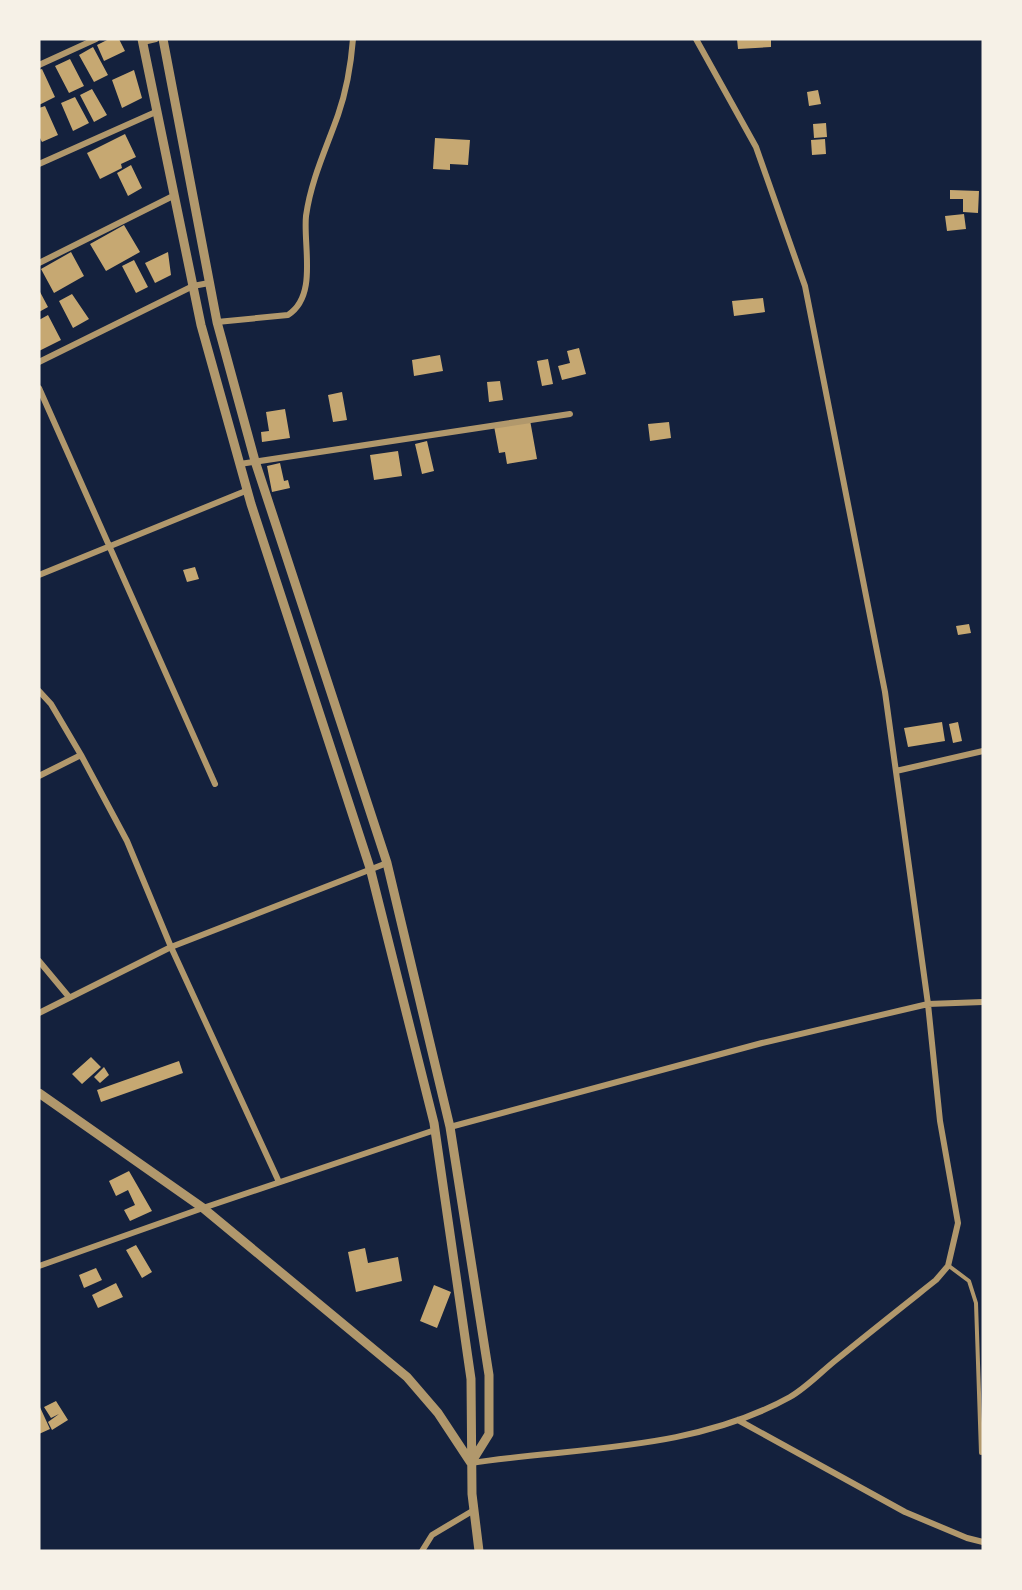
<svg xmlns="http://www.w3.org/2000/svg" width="1022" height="1590" viewBox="0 0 1022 1590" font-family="Signika,sans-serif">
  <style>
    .building { fill: #c6a872 }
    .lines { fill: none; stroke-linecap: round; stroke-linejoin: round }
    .service { stroke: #b1986c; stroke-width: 4 }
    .minor { stroke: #b1986c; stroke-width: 6 }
    .tertiary { stroke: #b1986c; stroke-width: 9 }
  </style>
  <rect width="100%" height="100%" fill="#14213d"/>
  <path class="building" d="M109,39h10l6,12 -21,10 -7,-16z
    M737,39h34v8l-33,2z
    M93,47l15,28 -14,7 -15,-27z
    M70,59l14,27 -15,7 -14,-27z
    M42,69l13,28 -16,8v-35z
    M134,70l8,28 -20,10 -10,-28z
    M92,89l15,26 -13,7 -14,-27z
    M818,90l3,14 -12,2 -2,-14z
    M75,97l14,26 -16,8 -12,-28z
    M45,106l13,29 -16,7 -3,-6v-28z
    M826,123l1,14 -13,1 -1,-14z
    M125,134l11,23 -15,7 1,4 -22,11 -13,-26z
    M435,138l35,2 -2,25 -18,-1v6l-17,-1z
    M825,139l1,15 -14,1 -1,-15z
    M131,165l11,23 -14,8 -11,-23z
    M950,190l29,1 -1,22 -15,-1v-13h-13z
    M964,214l2,15 -19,2 -2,-15z
    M124,225l16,27 -34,19 -16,-27z
    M71,252l13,24 -30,17 -13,-24z
    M168,252l3,23 -16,8 -10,-20z
    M134,260l14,27 -12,6 -14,-27z
    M39,290l9,17 -9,5z
    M72,294l17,25 -16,9 -14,-27z
    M763,298l2,14 -31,4 -2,-15z
    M48,315l13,25 -22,11v-31z
    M579,348l7,26 -24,6 -4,-14 12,-3 -3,-12z
    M440,355l3,16 -29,5 -2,-16z
    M548,359l5,25 -11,2 -5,-25z
    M500,381l3,19 -14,2 -2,-20z
    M342,392l5,28 -14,2 -5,-27z
    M285,409l5,29 -28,4 -1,-10 8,-1 -3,-19z
    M530,420l7,39 -30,5 -2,-12 -6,1 -5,-27z
    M669,422l2,16 -21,3 -2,-17z
    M427,441l7,30 -12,3 -7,-30z
    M398,451l4,25 -28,4 -4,-25z
    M280,463l4,18 4,-1 2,8 -18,4 -5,-26z
    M195,567l4,12 -12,3 -4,-12z
    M969,624l2,9 -13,2 -2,-9z
    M942,722l3,19 -37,6 -4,-19z
    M958,722l4,19 -9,2 -4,-19z
    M91,1057l10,10 -19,17 -10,-10z
    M179,1061l4,12 -82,29 -4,-12z
    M104,1067l5,8 -9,8 -6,-6z
    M129,1171l23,40 -22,10 -6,-11 11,-5 -7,-15 -12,6 -7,-15z
    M136,1245l16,27 -10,6 -16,-28z
    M365,1248l3,15 30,-6 4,24 -46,11 -8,-40z
    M96,1268l6,12 -18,8 -5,-13z
    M116,1283l7,14 -25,11 -6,-13z
    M434,1285l17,7 -14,36 -17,-7z
    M56,1401l12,19 -16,10 -4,-8 11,-8 -8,4 -7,-11z
    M39,1405l11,24 -11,5z"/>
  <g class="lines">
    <path class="service" d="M949,1266l20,15 7,22 5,150"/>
    <path class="minor" d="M143,42l13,-3
      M39,65l57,-26
      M39,164l119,-53
      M39,263l136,-68
      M217,322l71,-7c30,-19 15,-69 18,-99 5,-36 20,-67 32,-101 8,-23 13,-51 15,-76
      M39,362l154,-76 16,-3
      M39,388l176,396
      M240,464l330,-50
      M39,575l209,-85
      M39,691l12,13 30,51 46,86 44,106 108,235
      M896,771l87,-20
      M39,776l42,-21
      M39,961l30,36
      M39,1013l132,-66 216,-84
      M450,1127l312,-84 166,-39 55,-2
      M39,1266l164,-58 232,-78
      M738,1420l167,92 62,26 16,4
      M471,1463c106,-16 222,-12 319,-66 16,-9 31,-25 46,-37 33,-27 66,-53 100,-80l12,-14 10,-43 -18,-102 -12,-117 -43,-312 -80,-406 -49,-139 -60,-108
      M422,1551l10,-16 42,-25"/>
    <path class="tertiary" d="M142,39l59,286 50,179 119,364 64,255 37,256 1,115 7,57
      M163,39l54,283 38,139 132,402 63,264 39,248v59l-18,29
      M39,1093l164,115 204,169 31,36 33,50"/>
  </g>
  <rect width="1022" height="1590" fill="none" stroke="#f6f1e7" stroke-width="81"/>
</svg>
